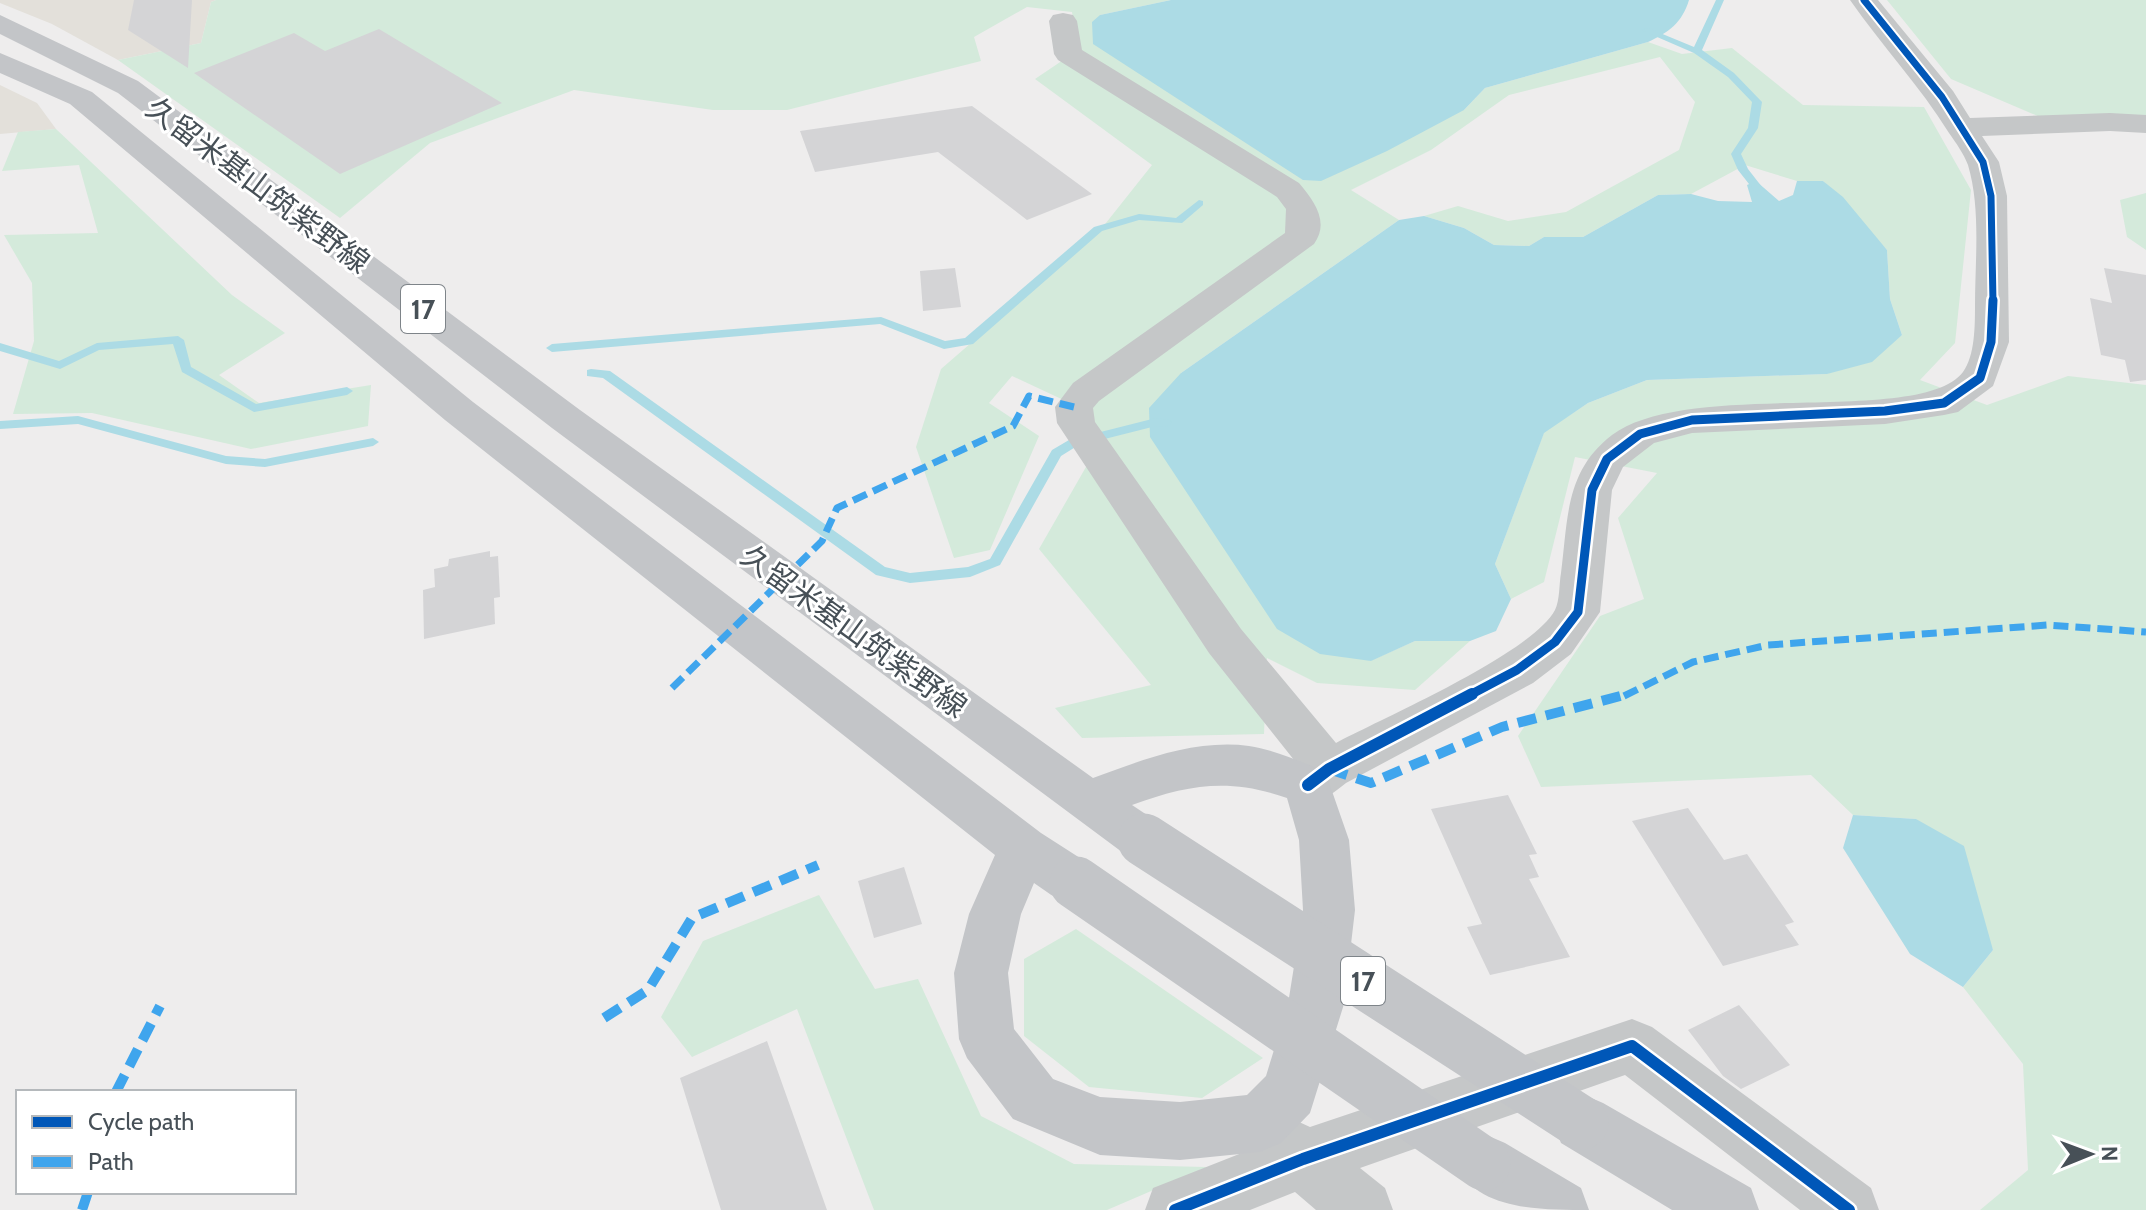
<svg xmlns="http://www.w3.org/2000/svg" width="2146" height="1210" viewBox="0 0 2146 1210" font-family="Cabin,'Noto Sans JP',sans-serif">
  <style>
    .commercial { fill: #e3e0da }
    .green { fill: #d4eadb }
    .water { fill: #acdbe5 }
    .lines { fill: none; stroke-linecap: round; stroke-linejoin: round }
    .stream { fill: #acdbe5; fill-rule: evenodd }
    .building { fill: #d4d4d6 }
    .minor { fill: #c5c7c8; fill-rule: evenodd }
    .major { fill: #c3c5c8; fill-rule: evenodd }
    .major-bridge { stroke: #c3c5c8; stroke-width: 53 }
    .quiet-far1 { stroke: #3fa5ed; stroke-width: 7; stroke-dasharray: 15 7; stroke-linecap: butt }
    .quiet { stroke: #3fa5ed; stroke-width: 10; stroke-dasharray: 19 10; stroke-linecap: butt }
    .cycleway-far2-casing { stroke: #fff; stroke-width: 11 }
    .cycleway-far1-casing { stroke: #fff; stroke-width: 14 }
    .cycleway-casing { stroke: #fff; stroke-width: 17 }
    .cycleway-far2 { stroke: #0057b8; stroke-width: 7 }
    .cycleway-far1 { stroke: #0057b8; stroke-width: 9 }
    .cycleway { stroke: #0057b8; stroke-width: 12 }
    .labels { text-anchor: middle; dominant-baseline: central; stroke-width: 6; stroke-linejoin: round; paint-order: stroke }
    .shield { fill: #fff; stroke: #7e8489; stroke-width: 2 }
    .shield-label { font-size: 28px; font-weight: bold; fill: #475057 }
    .street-label { font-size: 30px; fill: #475057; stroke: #fff }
  </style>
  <rect width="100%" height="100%" fill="#eeeded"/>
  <path class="commercial" d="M0,0h216l-5,2 -10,41 -83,17 -66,-36 -52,-21z
    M0,85l37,18 19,26 -56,5z"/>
  <path class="green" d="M216,0h955l-71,15 364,95 21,-22 163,-46 34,12 50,-6 71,57 121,2 47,83 -16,153 -35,37 67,25 81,-29 78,9v825h-166l48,-40 -5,-106 -60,-77 30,-37 -77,-131 -63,-4 -42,-40 -270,12 -23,-51 82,-120 44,-17 -26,-81 39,-45 -82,-16 -31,125 -33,17 -16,-35 49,-132 44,-29 59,-23 180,-6 75,-39 -12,-36 -3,-49 -64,-69h-26l-52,-16 -54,29 -33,1 -75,42h-39l-15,9 -35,-1 -30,-17 -40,-12 34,-10 50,15 58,-9 113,-62 16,-48 -35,-45 -151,38 -78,55 -80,40 48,30 -218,153 189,288 45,-20h55l-55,49 -98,-7 -50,-25 -3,76 -182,4 -27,-30 96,-23 -112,-136 59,-103 -11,-35 -75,-35 -23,27 50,33 -49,114 -36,8 -38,-111 25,-78 157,-136 54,-68 -117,-86 43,-29 -6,-38 -45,-5 -53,30 7,24 -194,49h-74l-139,-20 -144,53 -90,75 -222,-158 83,-17 10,-41z
    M1887,0h259v116l-99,4 -96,-41z
    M56,129l176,166 53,38 -66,42 40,28 112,-18 -3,41 -117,23 -159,-36 -79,1 21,-73 -2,-58 -28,-48 94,-2 -19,-68 -77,6 16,-39z
    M2146,193v57l-19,-13 -7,-37z
    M819,895l56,94 43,-10 63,137 93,48 133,3 -100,43h-233l-77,-201 -105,48 -31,-40 42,-76z
    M1076,929l187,129 -61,40 -113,-11 -65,-51v-77z"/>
  <path class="water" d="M1171,0h518c-7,23 -20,32 -41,42l-163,46 -21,22 -77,41 -66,30 -18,-1 -210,-136 -1,-22 8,-7z
    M1756,181l23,20 14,-6 4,-14h26l20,16 44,53 3,49 12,36 -30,27 -45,12 -180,6 -59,23 -44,30 -49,131 16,35 -15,32 -26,10h-55l-44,20 -51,-7 -43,-25 -127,-192 -1,-29 32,-35 218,-153 25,-4 40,12 30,17 35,1 15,-9h39l75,-42 33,-1 27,7 34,1 -5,-17z
    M1853,815l63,4 48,27 29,104 -30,37 -53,-33 -67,-106z"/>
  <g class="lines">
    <path class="stream" d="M1716,0h8l-22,50 32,23 28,29 -4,26 -17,26 7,15 21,27 -1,2h-8l-22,-28 -7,-16 17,-26 4,-26 -24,-25 -34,-24 -53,-23 7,-2 46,19z
      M1199,200l4,1v4l-21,18 -43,-3 -37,11 -129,113 -29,5 -64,-25 -328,28 -6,-4 6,-4 329,-27 64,24 20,-3 129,-111 45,-13 37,4z
      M178,336l6,4 7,27 65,37 91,-17 6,4 -6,4 -93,17 -72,-40 -9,-28 -74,6 -39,19 -60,-18v-8l59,18 38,-18z
      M591,369l19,2 275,196 25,6 58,-6 22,-8 62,-109 17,-10 87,-22 14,2 2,3 -6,4 -10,-1 -79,20 -16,10 -61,109 -30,12 -60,6 -34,-8 -273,-197 -16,-2v-6z
      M78,416l148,40 39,3 108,-21 6,4 -6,4 -108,21 -39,-3 -148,-40 -78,5v-8z"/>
  </g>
  <path class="building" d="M134,0h58l-4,68 -60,-38z
    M379,29l123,74 -162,71 -146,-101 100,-40 31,18z
    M972,106l120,88 -65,26 -89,-68 -123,20 -15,-41z
    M955,268l6,39 -38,4 -3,-40z
    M2104,268l42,7v105l-16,2 -5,-22 -24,-5 -11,-57 22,5z
    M490,551v6l8,-1 2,41 -6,1 1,26 -71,15 -1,-49 12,-3 -1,-18 14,-3 1,-7z
    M1508,795l29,59 -8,1 10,22 -10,2 41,78 -80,18 -23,-48 15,-3 -51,-115z
    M1688,808l36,52 23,-6 47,68 -9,3 14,20 -76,21 -91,-145z
    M904,867l18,57 -48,14 -16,-57z
    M1739,1005l51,60 -49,24 -18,-13 -35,-46z
    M767,1041l60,169h-106l-41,-132z"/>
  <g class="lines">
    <path class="minor" d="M1850,0h28l75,91 17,27 140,-5 36,2v18l-36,-2 -128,5 17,26 8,34 2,146 -16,44 -35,26 -14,3 -59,9 -193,9 -38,10 -31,24 -11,23 -12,122 -29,42 -38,29 -187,100c-21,16 -29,25 -55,16l-8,-14 8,-14 7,-6 -89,-112 -152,-230 -2,-16 18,-24 212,-150 1,-24 -9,-12 -219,-137 -4,-6 -5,-33 4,-6 10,-2 10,2 4,6 5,29 217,133c15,18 31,39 15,61l-215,157 -6,7 2,14 146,207 95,114c49,-26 195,-89 219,-133 5,-10 4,-26 6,-37 7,-54 4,-102 51,-138 77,-57 309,-8 351,-63 12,-16 12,-47 12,-66 0,-46 6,-97 -7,-141 -4,-11 -12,-22 -19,-32 -29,-47 -67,-87 -99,-133z
      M1632,1019l20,8 219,161 8,22h-79l-175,-135 -265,93 25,20 8,22h-77l-21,-18 -45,18h-105l8,-22 104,-41 8,-23 21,-8 24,11z"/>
    <path class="major" d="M0,15l138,66 442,329 513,368c49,-18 102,-39 156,-32 26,4 52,16 76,25l24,69 6,70 -11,94 -34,109 -29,30 -21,9 -80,8 -80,-5 -87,-36 -46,-61 -8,-19 -5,-66 15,-59 26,-59 -550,-435 -375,-316 -70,-31v-20l92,39 381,310 568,431 53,34 8,16 -8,16c-29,10 -36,0 -60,-16l-13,31 -13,59 6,56 39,50 47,18 80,5 67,-7 19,-19 22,-72 15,-94 -4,-70 -12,-42c-57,-20 -98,-14 -155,7l30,20 7,15 -7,15 -18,7 -18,-7 -574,-427 -434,-335 -118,-59z
      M1582,1094l21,9 148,85 8,22h-87l-111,-67 -8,-20 8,-20z
      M1484,1134l21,9 76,45 8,22c-52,0 -111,0 -135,-46l9,-21z"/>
    <path class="major-bridge" d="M1144,840l438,283
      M1076,883l408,281"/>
    <path class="quiet-far1" d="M672,688l150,-147 15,-33 176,-82 16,-30 45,11
      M1624,696l69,-34 75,-17 280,-20 98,7"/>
    <path class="quiet" d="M1329,769l42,14 131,-56 126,-33
      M604,1018l44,-28 44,-72 126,-53
      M116,1092l44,-86
      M82,1210l6,-18"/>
    <g class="cycleway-far2-casing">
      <path id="cycleway-far2" d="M1864,0l78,97 41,65 8,34 2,106"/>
    </g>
    <g class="cycleway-far1-casing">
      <path id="cycleway-far1" d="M1468,696l49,-26 38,-28 23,-30 14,-122 15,-31 33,-25 52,-14 193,-9 59,-8 36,-25 11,-36 2,-42"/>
    </g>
    <g class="cycleway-casing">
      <path id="cycleway" d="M1308,785l21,-16 143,-75
        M1175,1210l128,-51 329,-113 217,164"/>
    </g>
    <use href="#cycleway-far2" class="cycleway-far2"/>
    <use href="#cycleway-far1" class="cycleway-far1"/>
    <use href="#cycleway" class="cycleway"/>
  </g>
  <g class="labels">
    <g class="shield">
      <rect x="401" y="285" width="44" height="48" rx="6"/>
      <rect x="1341" y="957" width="44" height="48" rx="6"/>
    </g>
    <g class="shield-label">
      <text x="423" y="309">17</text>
      <text x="1363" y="981">17</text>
    </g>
    <g class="street-label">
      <text transform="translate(258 185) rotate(37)">久留米基山筑紫野線</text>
      <text transform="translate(854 631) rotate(36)">久留米基山筑紫野線</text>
    </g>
  </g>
  <rect x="16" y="1090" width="280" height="104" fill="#ffffff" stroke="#b5b9bc" stroke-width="2"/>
  <rect x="32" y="1116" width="40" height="12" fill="#0057b8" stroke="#b5b9bc" stroke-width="2"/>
  <text x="88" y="1130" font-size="24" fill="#475057">Cycle path</text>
  <rect x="32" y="1156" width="40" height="12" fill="#3fa5ed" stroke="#b5b9bc" stroke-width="2"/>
  <text x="88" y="1170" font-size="24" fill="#475057">Path</text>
  <g transform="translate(2090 1154) rotate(89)" stroke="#ffffff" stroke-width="6" paint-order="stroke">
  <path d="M0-6L14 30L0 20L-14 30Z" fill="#475057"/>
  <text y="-12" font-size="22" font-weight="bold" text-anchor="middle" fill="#475057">N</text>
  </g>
</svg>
